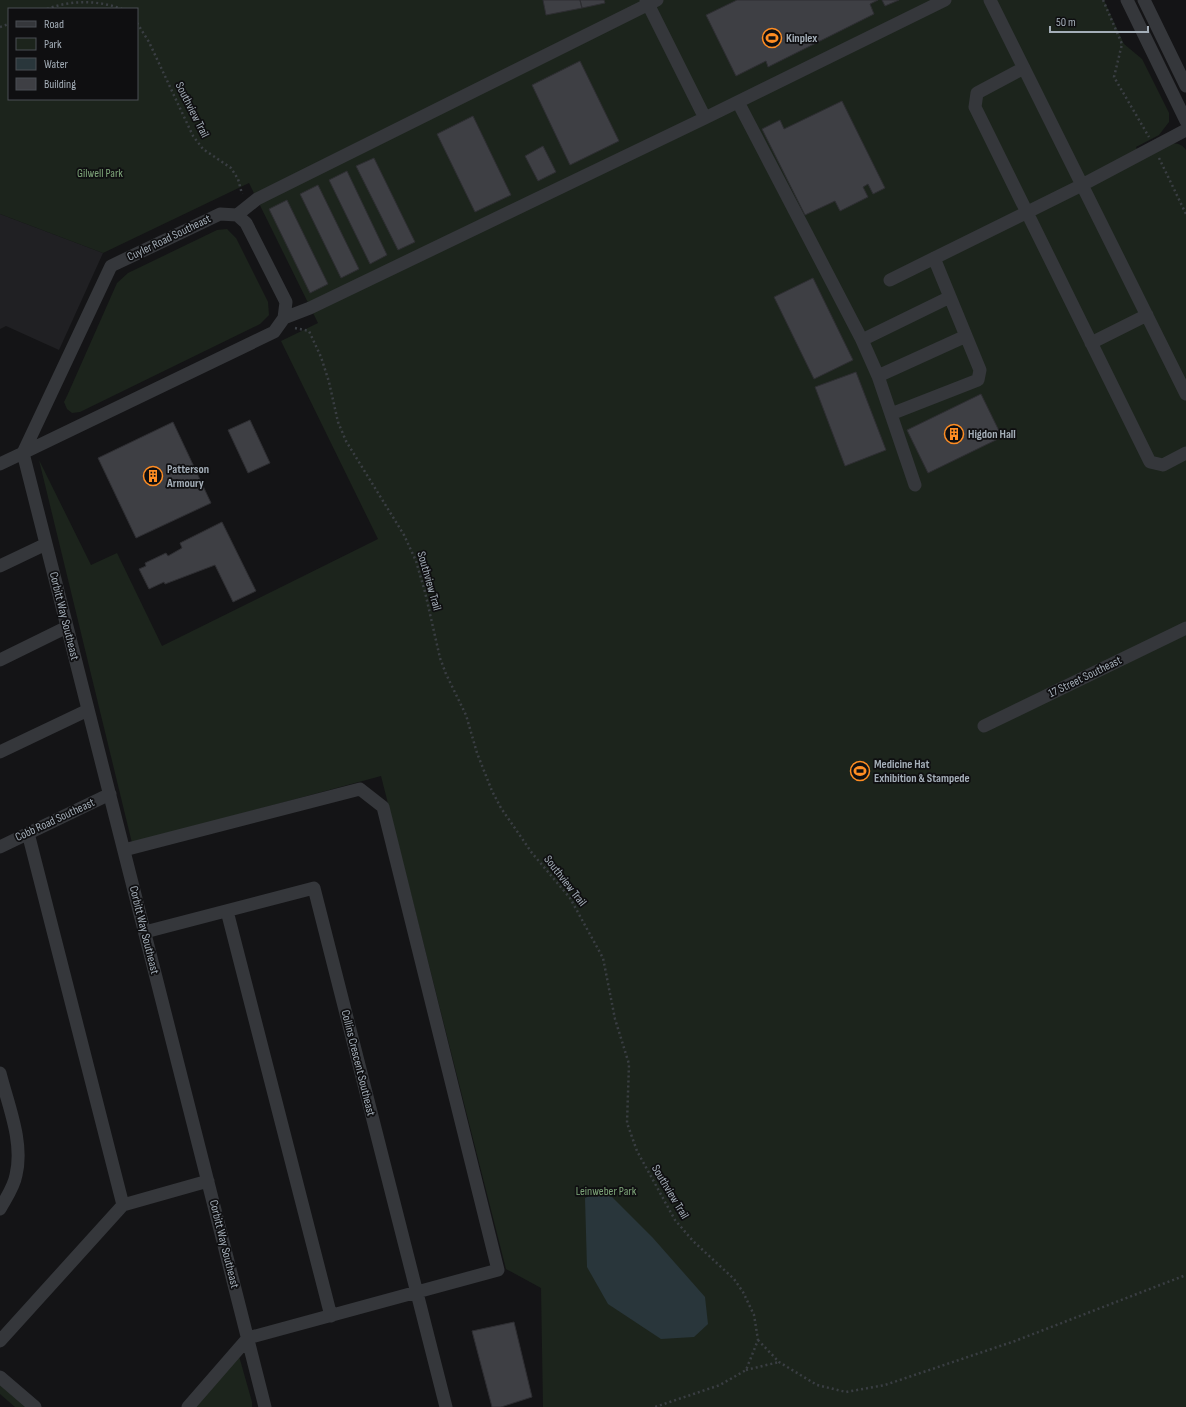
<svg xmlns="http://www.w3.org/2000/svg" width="1186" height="1407" viewBox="0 0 1186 1407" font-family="'Sofia Sans Condensed',sans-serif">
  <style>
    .built { fill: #202023 }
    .green { fill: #1c241c; fill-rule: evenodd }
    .water { fill: #29363b }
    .building { fill: #3e3f44; stroke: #2e2e32 }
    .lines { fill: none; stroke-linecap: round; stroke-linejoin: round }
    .path { stroke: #3a3e43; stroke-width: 2.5; stroke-dasharray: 2 3; stroke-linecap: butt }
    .minor { stroke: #35373b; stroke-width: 13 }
    .labels { text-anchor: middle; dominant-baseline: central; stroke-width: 3.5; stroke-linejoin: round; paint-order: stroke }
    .poi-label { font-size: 12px; font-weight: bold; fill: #a4aeb8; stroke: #0f0f11; text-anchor: start }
    .street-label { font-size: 12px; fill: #a4aeb8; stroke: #0f0f11 }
    .park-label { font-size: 12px; fill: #7ea579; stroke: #0f0f11 }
  </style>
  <rect width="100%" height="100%" fill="#141416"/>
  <path class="built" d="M0,214l103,39 -44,97 -53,-24 -6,3z"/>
  <path class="green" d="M0,0h1104l20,44 18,15 27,54v9l-10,13 -23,12 5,11c12,-6 34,-24 45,-8v1257h-643l-2,-119 -35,-19 -125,-493 -249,67 -93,-383 52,105 26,-12 45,93 216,-107 -97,-198 37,-18 -69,-140 -146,70 -103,-39zM9,9h128v90h-128z
    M227,229l9,9 32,64 1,13 -9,9 -180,88 -8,1 -5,-4 -3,-7 3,-6 50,-113 11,-10 89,-43z
    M239,1356l13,46v5h-57z
    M0,1384l27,23h-12l-15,-13z"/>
  <path class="water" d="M604,1189l49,49 52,59 3,27 -14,13 -33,2 -53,-35 -21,-37 -2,-69z"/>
  <path class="building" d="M543,0h37l2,8 -36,7z
    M580,0h24l1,3 -23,5z
    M737,0h141l-8,4 4,10 -106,53 -2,-6 -30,15 -30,-61z
    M882,0h17l-14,6z
    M580,61l39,80 -49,24 -38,-80z
    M842,101l43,87 -12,6 -5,-10 -5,3 5,10 -28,14 -5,-10 -30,14 -43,-86 18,-9 4,9z
    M473,116l38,79 -36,17 -38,-78z
    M543,146l13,26 -18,9 -13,-25z
    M374,158l41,84 -17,8 -42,-84z
    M347,171l40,84 -17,9 -41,-84z
    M318,185l41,84 -18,9 -41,-84z
    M287,200l41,84 -18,9 -41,-84z
    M813,278l40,82 -39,19 -40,-82z
    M856,372l30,78 -41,16 -30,-79z
    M981,394l21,43 -74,36 -21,-43z
    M250,420l20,43 -22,10 -20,-43z
    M173,422l38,81 -75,35 -38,-80z
    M222,522l34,69 -23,11 -18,-37 -50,19 -1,-2 -15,7 -10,-20 7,-3 -1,-3 21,-10 2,3 14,-8 -2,-5z
    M514,1322l18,75 -31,10h-9l-20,-76z"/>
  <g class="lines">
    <path class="path" d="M1103,0l19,44 -8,33 35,60
      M47,9c24,-9 51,-9 75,0
      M137,23l12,19 44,94 10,13 28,19 7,11 4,15
      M0,27l9,-3
      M1159,158l27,56
      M295,328l14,3 12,26 8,25 9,40 8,19 58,94 12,26 9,31 15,66 6,16 20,41 11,38 15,38 9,17 31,45 38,45 33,60 12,61 14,45 -2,59 10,28 38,69 18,21 41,38 9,13 11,23 4,25 -12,30 -26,15 -65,22
      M758,1340l21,22 38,23 29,7 39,-7 130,-44 171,-66
      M746,1370l33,-8"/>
    <path class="minor" d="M646,0l59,118
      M990,0l196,394
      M1127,0l59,121
      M1144,0l42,86
      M1024,68l-47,25 -2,14 175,355 13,3 23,-12
      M738,102l124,238 16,36 37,109
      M237,215l20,-16 400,-199
      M890,280l192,-95 104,-55
      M284,318l26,-10 395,-190 240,-118
      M862,340l88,-43
      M1091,343l56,-28
      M878,376l88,-40
      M891,414l87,-34 2,-10 -46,-112
      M23,453l242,954
      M0,464l23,-11 251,-121 10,-14 2,-16 -40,-79 -9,-8 -17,-1 -109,52 -88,187
      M0,566l46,-22
      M0,660l67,-33
      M984,726l202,-98
      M0,752l88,-42
      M28,833l95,372
      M0,847l110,-53
      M124,850l236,-61 23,18 115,463 -250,68 -60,69
      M227,911l104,405
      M145,932l169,-44 132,519
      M0,1073c8,32 24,69 16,102 -2,12 -10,23 -16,34
      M0,1341l123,-136 85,-24
      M0,1377l35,30"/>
  </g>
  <defs>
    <g id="stadium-ring" transform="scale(1)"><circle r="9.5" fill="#0f0f11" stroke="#ff8d23" stroke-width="1.5"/><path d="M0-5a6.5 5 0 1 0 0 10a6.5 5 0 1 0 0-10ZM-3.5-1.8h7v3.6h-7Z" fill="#ff8d23"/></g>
    <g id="building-ring" transform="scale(1)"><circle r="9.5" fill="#0f0f11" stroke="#ff8d23" stroke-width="1.5"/><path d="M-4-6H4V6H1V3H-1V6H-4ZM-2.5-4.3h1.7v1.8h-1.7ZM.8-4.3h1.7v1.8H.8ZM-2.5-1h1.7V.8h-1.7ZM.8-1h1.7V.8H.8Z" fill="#ff8d23"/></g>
  </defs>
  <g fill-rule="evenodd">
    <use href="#stadium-ring" x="772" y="38"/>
    <use href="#building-ring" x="954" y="434"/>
    <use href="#building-ring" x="153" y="476"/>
    <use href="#stadium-ring" x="860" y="771"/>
  </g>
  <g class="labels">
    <g class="poi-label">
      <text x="786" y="38">Kinplex</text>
      <text x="968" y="434">Higdon Hall</text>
      <text x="167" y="469">Patterson<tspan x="167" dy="14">Armoury</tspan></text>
      <text x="874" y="764">Medicine Hat<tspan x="874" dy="14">Exhibition &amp; Stampede</tspan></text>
    </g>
    <g class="street-label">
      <text transform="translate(192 110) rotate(63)">Southview Trail</text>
      <text transform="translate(169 238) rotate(-26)">Cuyler Road Southeast</text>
      <text transform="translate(429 581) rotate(74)">Southview Trail</text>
      <text transform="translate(64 616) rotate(76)">Corbitt Way Southeast</text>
      <text transform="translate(1085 677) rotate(-26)">17 Street Southeast</text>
      <text transform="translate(55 820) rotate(-25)">Cobb Road Southeast</text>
      <text transform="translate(565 881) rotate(52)">Southview Trail</text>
      <text transform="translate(144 930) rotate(76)">Corbitt Way Southeast</text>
      <text transform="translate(358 1063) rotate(76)">Collins Crescent Southeast</text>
      <text transform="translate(670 1192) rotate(59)">Southview Trail</text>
      <text transform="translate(224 1244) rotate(76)">Corbitt Way Southeast</text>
    </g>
    <g class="park-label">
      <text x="100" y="173">Gilwell Park</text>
      <text x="606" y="1191">Leinweber Park</text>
    </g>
  </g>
  <rect x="8" y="8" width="130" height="92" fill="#0f0f11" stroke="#4b4f54"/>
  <rect x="16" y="21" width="20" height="6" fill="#35373b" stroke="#4b4f54"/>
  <text x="44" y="28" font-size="12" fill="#a4aeb8">Road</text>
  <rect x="16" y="38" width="20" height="12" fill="#1c241c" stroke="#4b4f54"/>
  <text x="44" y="48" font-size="12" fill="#a4aeb8">Park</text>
  <rect x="16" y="58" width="20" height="12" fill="#29363b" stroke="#4b4f54"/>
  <text x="44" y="68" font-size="12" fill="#a4aeb8">Water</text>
  <rect x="16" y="78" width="20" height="12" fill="#3e3f44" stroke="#4b4f54"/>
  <text x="44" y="88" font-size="12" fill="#a4aeb8">Building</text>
  <path d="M1050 26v6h98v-6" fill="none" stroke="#a4aeb8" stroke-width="2"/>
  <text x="1056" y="26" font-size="12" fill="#a4aeb8" stroke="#0f0f11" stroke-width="3" paint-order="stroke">50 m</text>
</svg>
